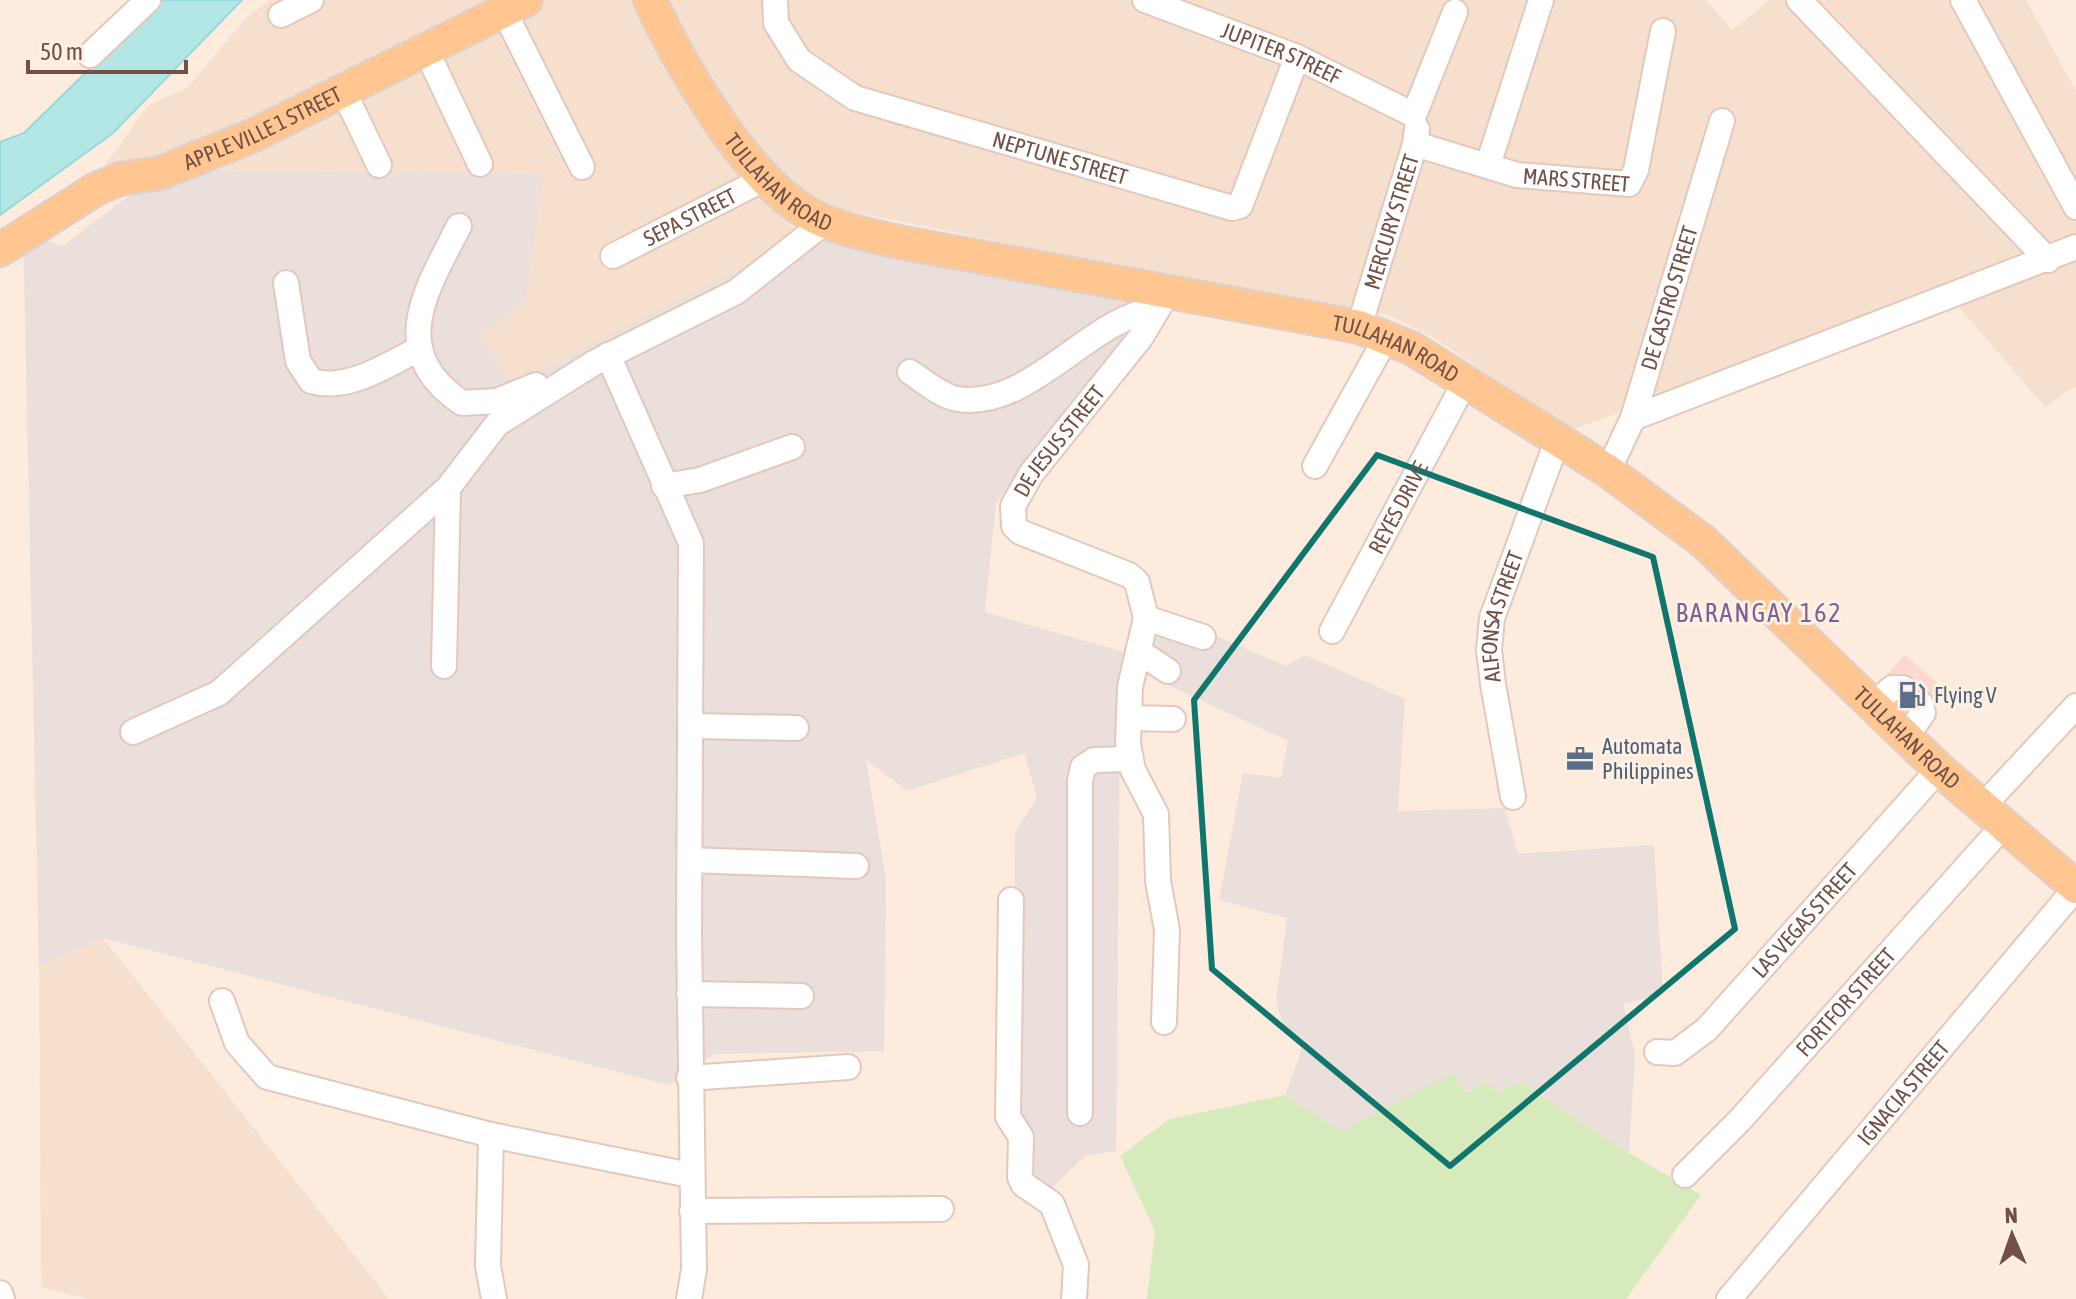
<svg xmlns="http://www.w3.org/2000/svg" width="2076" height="1299" viewBox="0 0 2076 1299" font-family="'Asap Condensed',sans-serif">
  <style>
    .residential { fill: #f7dfce }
    .commercial { fill: #fed7d0 }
    .industrial { fill: #eadfda }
    .green { fill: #d6eabc }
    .water { fill: #b2e7e6; stroke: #97d9d9; stroke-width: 2 }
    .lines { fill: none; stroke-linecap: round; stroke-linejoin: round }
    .minor-casing { stroke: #e3c8bc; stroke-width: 28 }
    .major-casing { stroke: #dbd1cf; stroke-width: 36 }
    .minor { stroke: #fff; stroke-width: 24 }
    .major { stroke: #ffc692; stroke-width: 32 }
    .marked { fill: none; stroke: #0f766e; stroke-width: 6; stroke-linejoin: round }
    .labels { text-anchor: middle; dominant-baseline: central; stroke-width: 6; stroke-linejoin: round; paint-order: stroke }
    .street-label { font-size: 22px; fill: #734f45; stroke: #fff0e4 }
    .service-label { font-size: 22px; fill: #4e5e75; stroke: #fff0e4; text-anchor: start }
    .quarter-label { font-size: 26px; letter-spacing: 2px; fill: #7c6097; stroke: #fff0e4 }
  </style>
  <rect width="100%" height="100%" fill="#fdecdd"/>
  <path class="residential" d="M271,0h365l115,191 52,44 -289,149 -34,-49 63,-161 -441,-5 47,-64 38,-17 61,-72z
    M666,0h1040l26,30 38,-30h256l50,91v295l-31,21 -99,-115 -374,138 -138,-92 -46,-23 -185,-31 -388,-80 -67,-66 -51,-76z
    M103,938l16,20 270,341h-300l-48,-12 -2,-321z"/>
  <path class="commercial" d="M1905,655l42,37 -32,36 -42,-38z"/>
  <path class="industrial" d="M195,170l349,4 -19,128 -45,33 34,49 289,-149 335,64 -2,34 -140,170 -11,109 142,41 -7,71 -4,427 -31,5 -35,34 -21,-19 -15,-57 1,-281 22,-36 -13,-44 -116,38 -42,-31 20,120 -2,171 -169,3 -47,31 -565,-147 -64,28 -16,-736 39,16 76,-57z
    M1160,612l126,54 19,-11 100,44 -7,112 107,-3 13,46 136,-9 9,149 -40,10 12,50 -6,99 -107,-71 -27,11 -7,-11 -23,11 -12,-18 -112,56 -56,-36 20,-54 -21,-14 -8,-25 11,-84 -68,-18 24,-127 38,5 7,-37 -139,-65z"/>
  <path class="green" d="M1453,1074l13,19 22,-11 8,11 25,-11 108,71 72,42 -75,104h-479l8,-68 -35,-75 49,-37 116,-24 56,36z"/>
  <path class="water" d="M160,0h82l-129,133 -113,82v-73l24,-9z"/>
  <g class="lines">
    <g class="minor-casing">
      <g id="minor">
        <path id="s1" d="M775,0l1,23 23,37 56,38 377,110 8,-2 57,-149"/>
        <path id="s2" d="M1145,0l152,57 117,58"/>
        <path d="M1799,0l249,260"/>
        <path d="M1963,0l113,207"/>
        <path d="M504,11l78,156"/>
        <path d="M281,15l30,-15"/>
        <path d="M426,50l54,114"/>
        <path d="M90,55l58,-55"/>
        <path d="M343,90l36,75"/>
        <path d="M1414,115l41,-103"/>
        <path id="s3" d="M1415,144l102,31 112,9 7,-14 27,-139"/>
        <path d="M1488,165l53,-165"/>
        <path d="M459,226c-32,63 -74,125 3,177l35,-2 39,-16"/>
        <path id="s4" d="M613,256l153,-78"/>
        <path d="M286,283l12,78 13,20c37,11 75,-16 108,-32"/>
        <path id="s5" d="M1359,327l56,-183 2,-15"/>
        <path d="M608,355l83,188 -2,390 5,336 -5,30"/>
        <path d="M910,372c14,9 32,25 48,27 71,12 134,-84 198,-89"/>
        <path d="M1633,418l443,-171"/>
        <path d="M1315,466l71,-128"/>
        <path id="s6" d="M1608,471l25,-53 89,-297"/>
        <path d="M664,486l36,-6 92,-33"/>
        <path d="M1146,618l57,19"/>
        <path id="s7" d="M1332,631l133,-249"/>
        <path d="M1138,651l30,20"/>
        <path d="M444,666l4,-178 49,-64 97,-61 142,-71 89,-70"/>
        <path d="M1873,705l19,-17h11"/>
        <path d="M1129,718l44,1"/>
        <path d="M692,726l104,2"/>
        <path d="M133,732l86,-39 229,-205"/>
        <path d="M1906,737l17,-24 -2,-9"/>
        <path id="s8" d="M1513,797l-20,-113 -4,-34 3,-32 65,-177"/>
        <path d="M1983,806l93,-100"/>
        <path d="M690,860l166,6"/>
        <path d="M1011,900l-3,217 13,20 -1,40 3,7 29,20 24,61 -2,34"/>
        <path d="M689,994l112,2"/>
        <path d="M222,1001l15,42 30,34 224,58 199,40"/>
        <path id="s9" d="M1164,1022l3,-92 -9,-49 -2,-67 -23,-44 -5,-26 2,-57 16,-69 -9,-36 -8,-7 -109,-43 -6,-6 -1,-20 18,-32 110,-137 28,-47"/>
        <path id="s10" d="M1657,1052l18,1 32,-24 232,-260"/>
        <path d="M689,1078l159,-11"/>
        <path d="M1080,1113v-332l3,-14 11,-7 36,-1"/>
        <path d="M491,1135l-3,131 6,33"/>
        <path id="s11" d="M1685,1175l55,-55 264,-295"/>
        <path d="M692,1211l249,-2"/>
        <path d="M0,1293l2,6"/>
        <path id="s12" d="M1729,1299l347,-411"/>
      </g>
    </g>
    <g class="major-casing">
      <g id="major">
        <path id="s13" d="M650,0c29,63 88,164 145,205 30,22 68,29 104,37l460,85 54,22 195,122 96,71 235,227 137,118"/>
        <path id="s14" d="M0,250l96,-61 24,-10 40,-6 92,-37 274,-136"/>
      </g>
    </g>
    <use href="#minor" class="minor"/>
    <use href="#major" class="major"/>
  </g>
  <path class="marked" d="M1377,455l276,102 82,372 -285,237 -238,-197 -18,-269z"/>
  <defs>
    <g id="fuel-bare" transform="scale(2.16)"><path d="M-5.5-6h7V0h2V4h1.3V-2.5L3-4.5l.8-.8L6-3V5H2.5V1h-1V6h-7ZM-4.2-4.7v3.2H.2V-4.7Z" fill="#5c6f8a" stroke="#fff0e4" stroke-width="2.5" paint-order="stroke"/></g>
    <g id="office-bare" transform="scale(2.16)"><path d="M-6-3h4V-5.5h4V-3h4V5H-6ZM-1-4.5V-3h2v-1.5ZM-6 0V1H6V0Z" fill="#5c6f8a" stroke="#fff0e4" stroke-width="2.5" paint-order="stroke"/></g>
  </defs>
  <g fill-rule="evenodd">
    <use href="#fuel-bare" x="1912" y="695"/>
    <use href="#office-bare" x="1580" y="759"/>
  </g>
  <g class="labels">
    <g class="street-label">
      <text stroke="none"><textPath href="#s2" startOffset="146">JUPITER STREEF</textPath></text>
      <text stroke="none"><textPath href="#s14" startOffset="292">APPLE VILLE 1 STREET</textPath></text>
      <text stroke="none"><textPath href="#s1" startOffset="348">NEPTUNE STREET</textPath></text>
      <text stroke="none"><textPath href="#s3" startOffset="166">MARS STREET</textPath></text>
      <text stroke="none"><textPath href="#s13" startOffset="226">TULLAHAN ROAD</textPath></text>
      <text stroke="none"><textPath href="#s4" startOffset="86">SEPA STREET</textPath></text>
      <text stroke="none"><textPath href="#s5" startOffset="110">MERCURY STREET</textPath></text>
      <text stroke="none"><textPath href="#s6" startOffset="184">DE CASTRO STREET</textPath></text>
      <text stroke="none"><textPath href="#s13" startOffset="874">TULLAHAN ROAD</textPath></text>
      <text stroke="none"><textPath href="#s9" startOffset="686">DE JESUS STREET</textPath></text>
      <text stroke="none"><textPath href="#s7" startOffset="140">REYES DRIVE</textPath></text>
      <text stroke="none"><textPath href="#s8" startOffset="184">ALFONSA STREET</textPath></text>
      <text stroke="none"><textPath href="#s13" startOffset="1522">TULLAHAN ROAD</textPath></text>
      <text stroke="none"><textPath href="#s10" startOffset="204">LAS VEGAS STREET</textPath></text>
      <text stroke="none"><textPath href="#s11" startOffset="236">FORTFOR STREET</textPath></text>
      <text stroke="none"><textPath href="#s12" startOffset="270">IGNACIA STREET</textPath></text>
    </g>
    <g class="service-label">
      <text x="1934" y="695">Flying V</text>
      <text x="1602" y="746">Automata<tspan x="1602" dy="25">Philippines</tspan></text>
    </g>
    <g class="quarter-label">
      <text x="1759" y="613">BARANGAY 162</text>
    </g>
  </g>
  <g transform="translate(2012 1235) rotate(358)" stroke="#fff0e4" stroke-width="6" paint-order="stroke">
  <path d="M0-6L14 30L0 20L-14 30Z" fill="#734f45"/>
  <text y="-12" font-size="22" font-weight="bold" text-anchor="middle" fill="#734f45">N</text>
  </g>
  <path d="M28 60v12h158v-12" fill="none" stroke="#734f45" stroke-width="4"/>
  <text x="40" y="60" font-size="24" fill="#734f45" stroke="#fff0e4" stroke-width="6" paint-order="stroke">50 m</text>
</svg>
